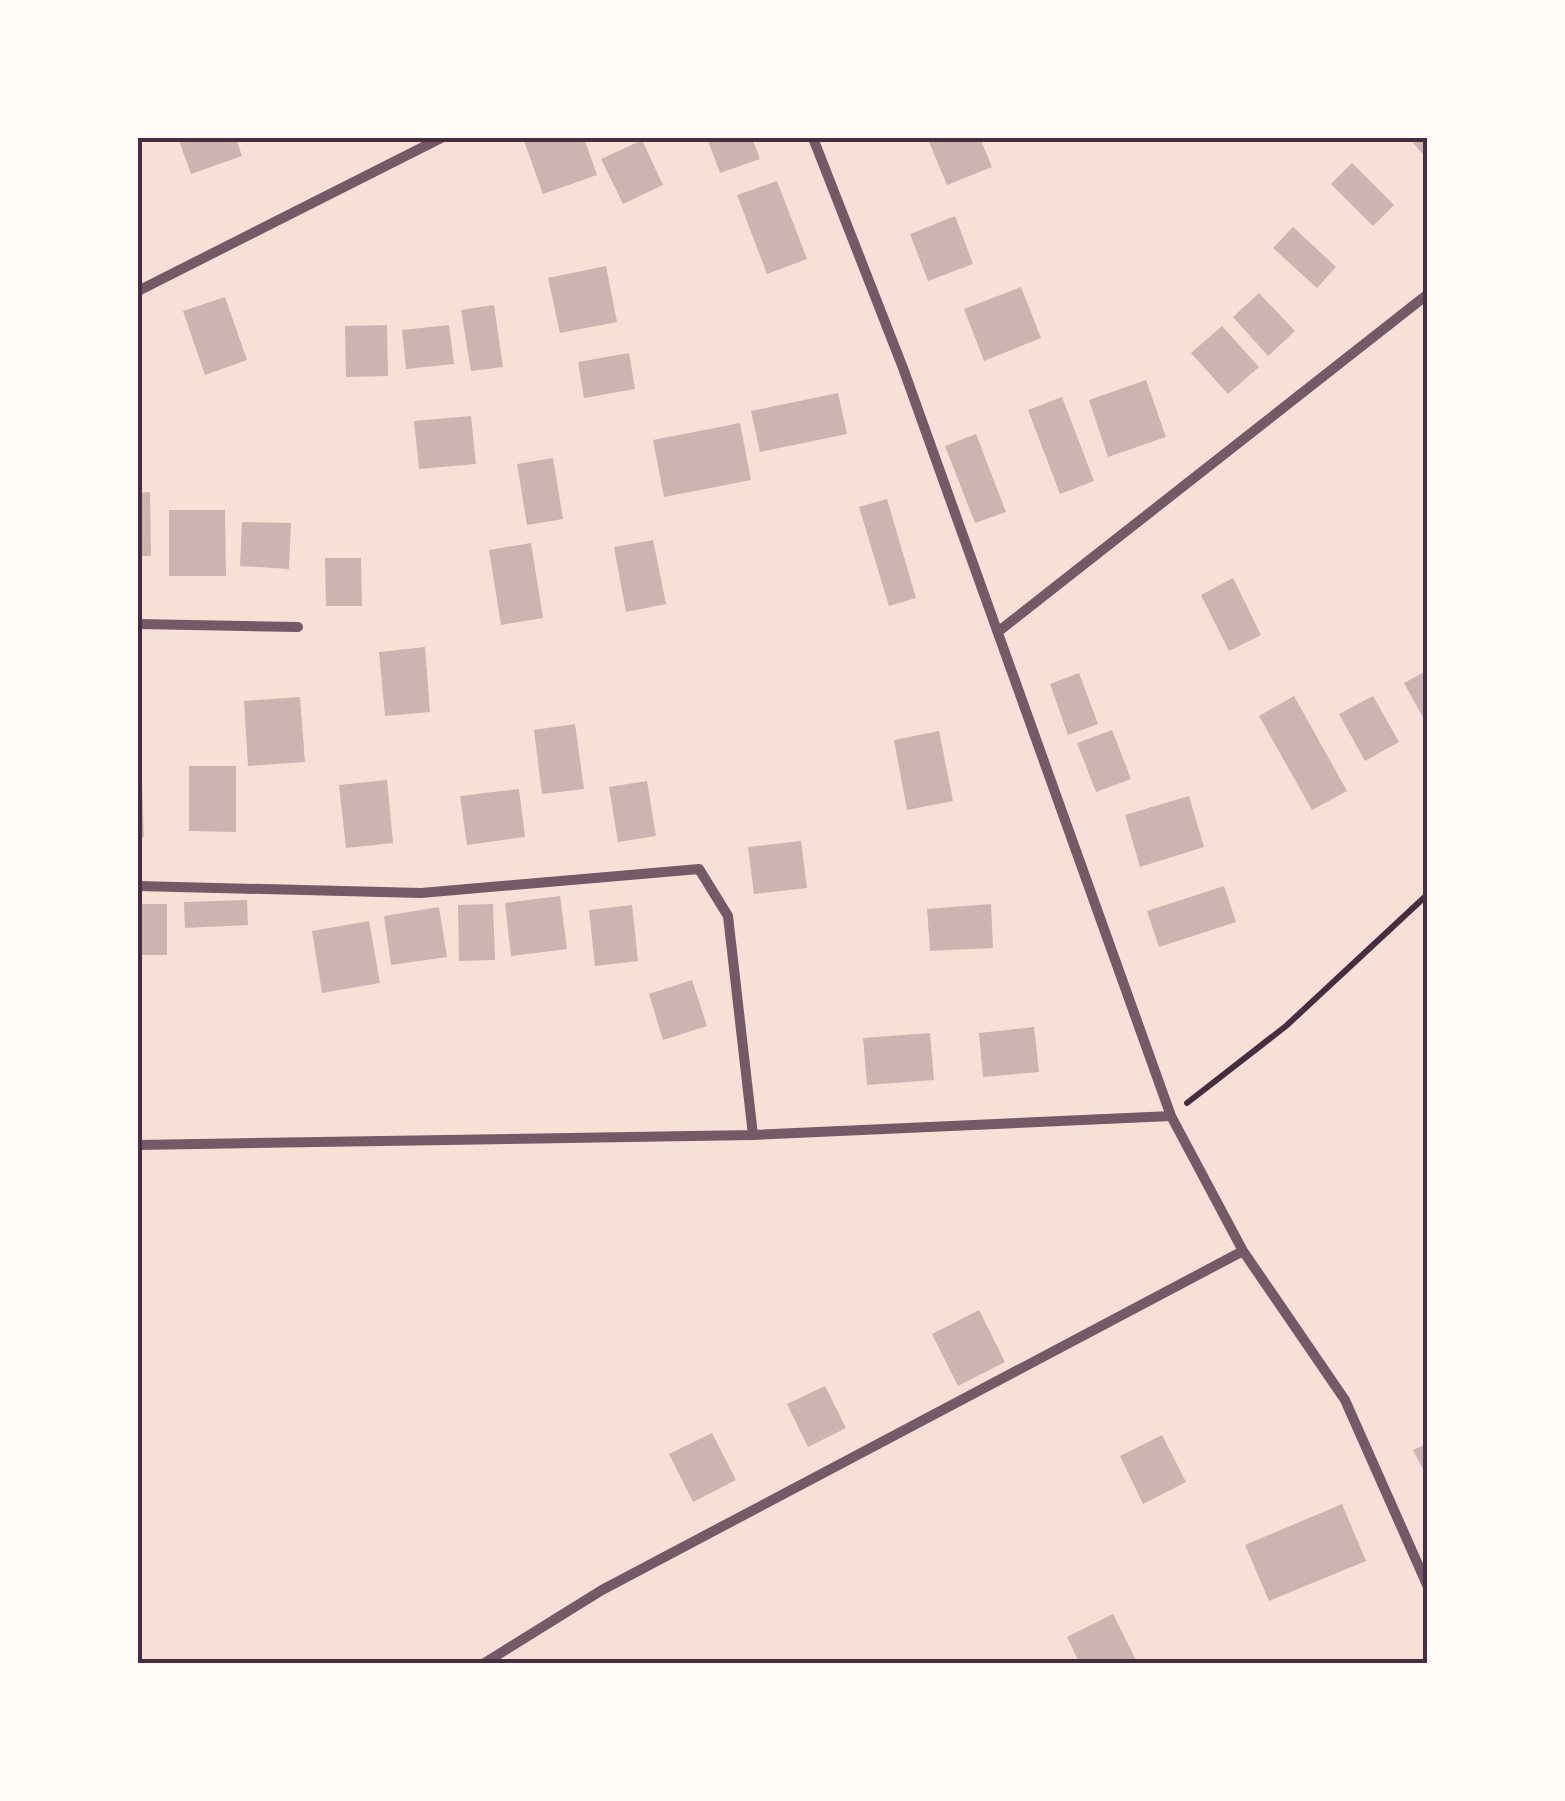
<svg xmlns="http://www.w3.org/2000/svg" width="1565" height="1801" viewBox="0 0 1565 1801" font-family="'Nunito Sans',sans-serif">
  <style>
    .building { fill: #ccb4b1 }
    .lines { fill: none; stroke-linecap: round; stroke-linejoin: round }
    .path { stroke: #4a2c40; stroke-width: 6 }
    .minor { stroke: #755966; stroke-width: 10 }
    .neatline { fill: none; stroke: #4a2c40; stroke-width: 4 }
  </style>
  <rect width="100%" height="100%" fill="#f7e1d7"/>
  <path class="building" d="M178,138h58l6,18 -51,18z
    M534,138h50l13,37 -54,19 -19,-53z
    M707,138h45l8,21 -40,14z
    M939,138h41l12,29 -45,18 -18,-43z
    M1409,138h19v22z
    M642,140l21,45 -40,19 -22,-45z
    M1352,163l42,42 -21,21 -42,-42z
    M777,181l30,78 -40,15 -30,-79z
    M955,216l18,48 -45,17 -18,-47z
    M1293,227l43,40 -19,21 -44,-40z
    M606,266l11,56 -57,11 -12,-55z
    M1021,287l20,51 -57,23 -20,-52z
    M1259,293l36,38 -27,25 -35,-39z
    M225,297l22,63 -42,15 -22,-64z
    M494,305l9,62 -32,4 -10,-61z
    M387,325l1,51 -42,1 -1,-51z
    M449,325l5,39 -48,5 -4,-39z
    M1222,326l37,41 -31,27 -37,-41z
    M629,353l6,36 -51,9 -6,-36z
    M1146,380l20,57 -58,20 -19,-57z
    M838,393l9,41 -87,18 -9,-41z
    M1062,397l32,84 -34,13 -32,-84z
    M471,416l5,48 -57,5 -5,-48z
    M740,423l11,57 -87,17 -11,-57z
    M976,434l30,78 -31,11 -30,-77z
    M553,458l10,61 -36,6 -10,-61z
    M150,492l1,64h-13v-63z
    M887,499l29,99 -27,8 -30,-99z
    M169,510h56l1,66h-57z
    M242,522l49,1 -2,46 -49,-3z
    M653,540l13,64 -40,8 -12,-65z
    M531,543l12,75 -42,7 -12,-75z
    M325,558h36l1,48h-36z
    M1233,578l28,57 -32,16 -28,-56z
    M425,647l5,65 -45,4 -6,-64z
    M1428,670v49l-3,2 -21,-38z
    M1079,673l19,51 -30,11 -18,-51z
    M1294,696l53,95 -35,19 -53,-94z
    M1373,696l26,46 -34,19 -26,-47z
    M300,697l5,65 -57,4 -4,-65z
    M575,724l9,65 -42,5 -8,-64z
    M1112,730l19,49 -35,13 -19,-49z
    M939,731l14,70 -46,9 -13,-70z
    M189,766h47v66l-47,-1z
    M387,780l6,63 -47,5 -7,-63z
    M142,781l2,56 -6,1v-56z
    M647,781l9,55 -38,6 -9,-55z
    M519,789l6,48 -58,8 -7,-49z
    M1189,796l15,51 -64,20 -15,-52z
    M801,841l6,47 -53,6 -6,-47z
    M1224,886l12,36 -77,25 -12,-36z
    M560,896l7,53 -56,7 -6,-53z
    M247,900l1,25 -63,3 -1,-26z
    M138,904h29v51h-29z
    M493,904l2,56 -36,1 -1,-56z
    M991,904l2,44 -63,3 -3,-42z
    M632,905l6,56 -43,5 -6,-56z
    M439,907l8,50 -56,8 -7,-49z
    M369,921l11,62 -58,10 -10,-62z
    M692,980l15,46 -44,14 -14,-46z
    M1034,1027l5,45 -56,5 -4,-44z
    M930,1033l4,47 -67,5 -4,-47z
    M979,1310l26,52 -47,24 -26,-52z
    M825,1386l21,42 -38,19 -21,-43z
    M712,1433l24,47 -43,22 -24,-48z
    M1162,1435l24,47 -43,22 -23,-48z
    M1428,1443v36l-15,-29z
    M1342,1504l24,57 -97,40 -24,-56z
    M1113,1614l25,50h-58l-13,-27z"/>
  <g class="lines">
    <path class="path" d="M1187,1103l99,-77 142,-132"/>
    <path class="minor" d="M813,138l90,230 268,748 72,135 102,149 83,187
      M138,291l303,-153
      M138,624l160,3
      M999,631l429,-337
      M138,886l283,7 278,-24 29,47 25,219
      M138,1145l615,-10 418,-19
      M483,1664l119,-74 641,-339"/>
  </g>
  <rect width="1565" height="1801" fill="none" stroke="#fffaf5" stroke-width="280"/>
  <rect x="140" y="140" width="1285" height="1521" class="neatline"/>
</svg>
